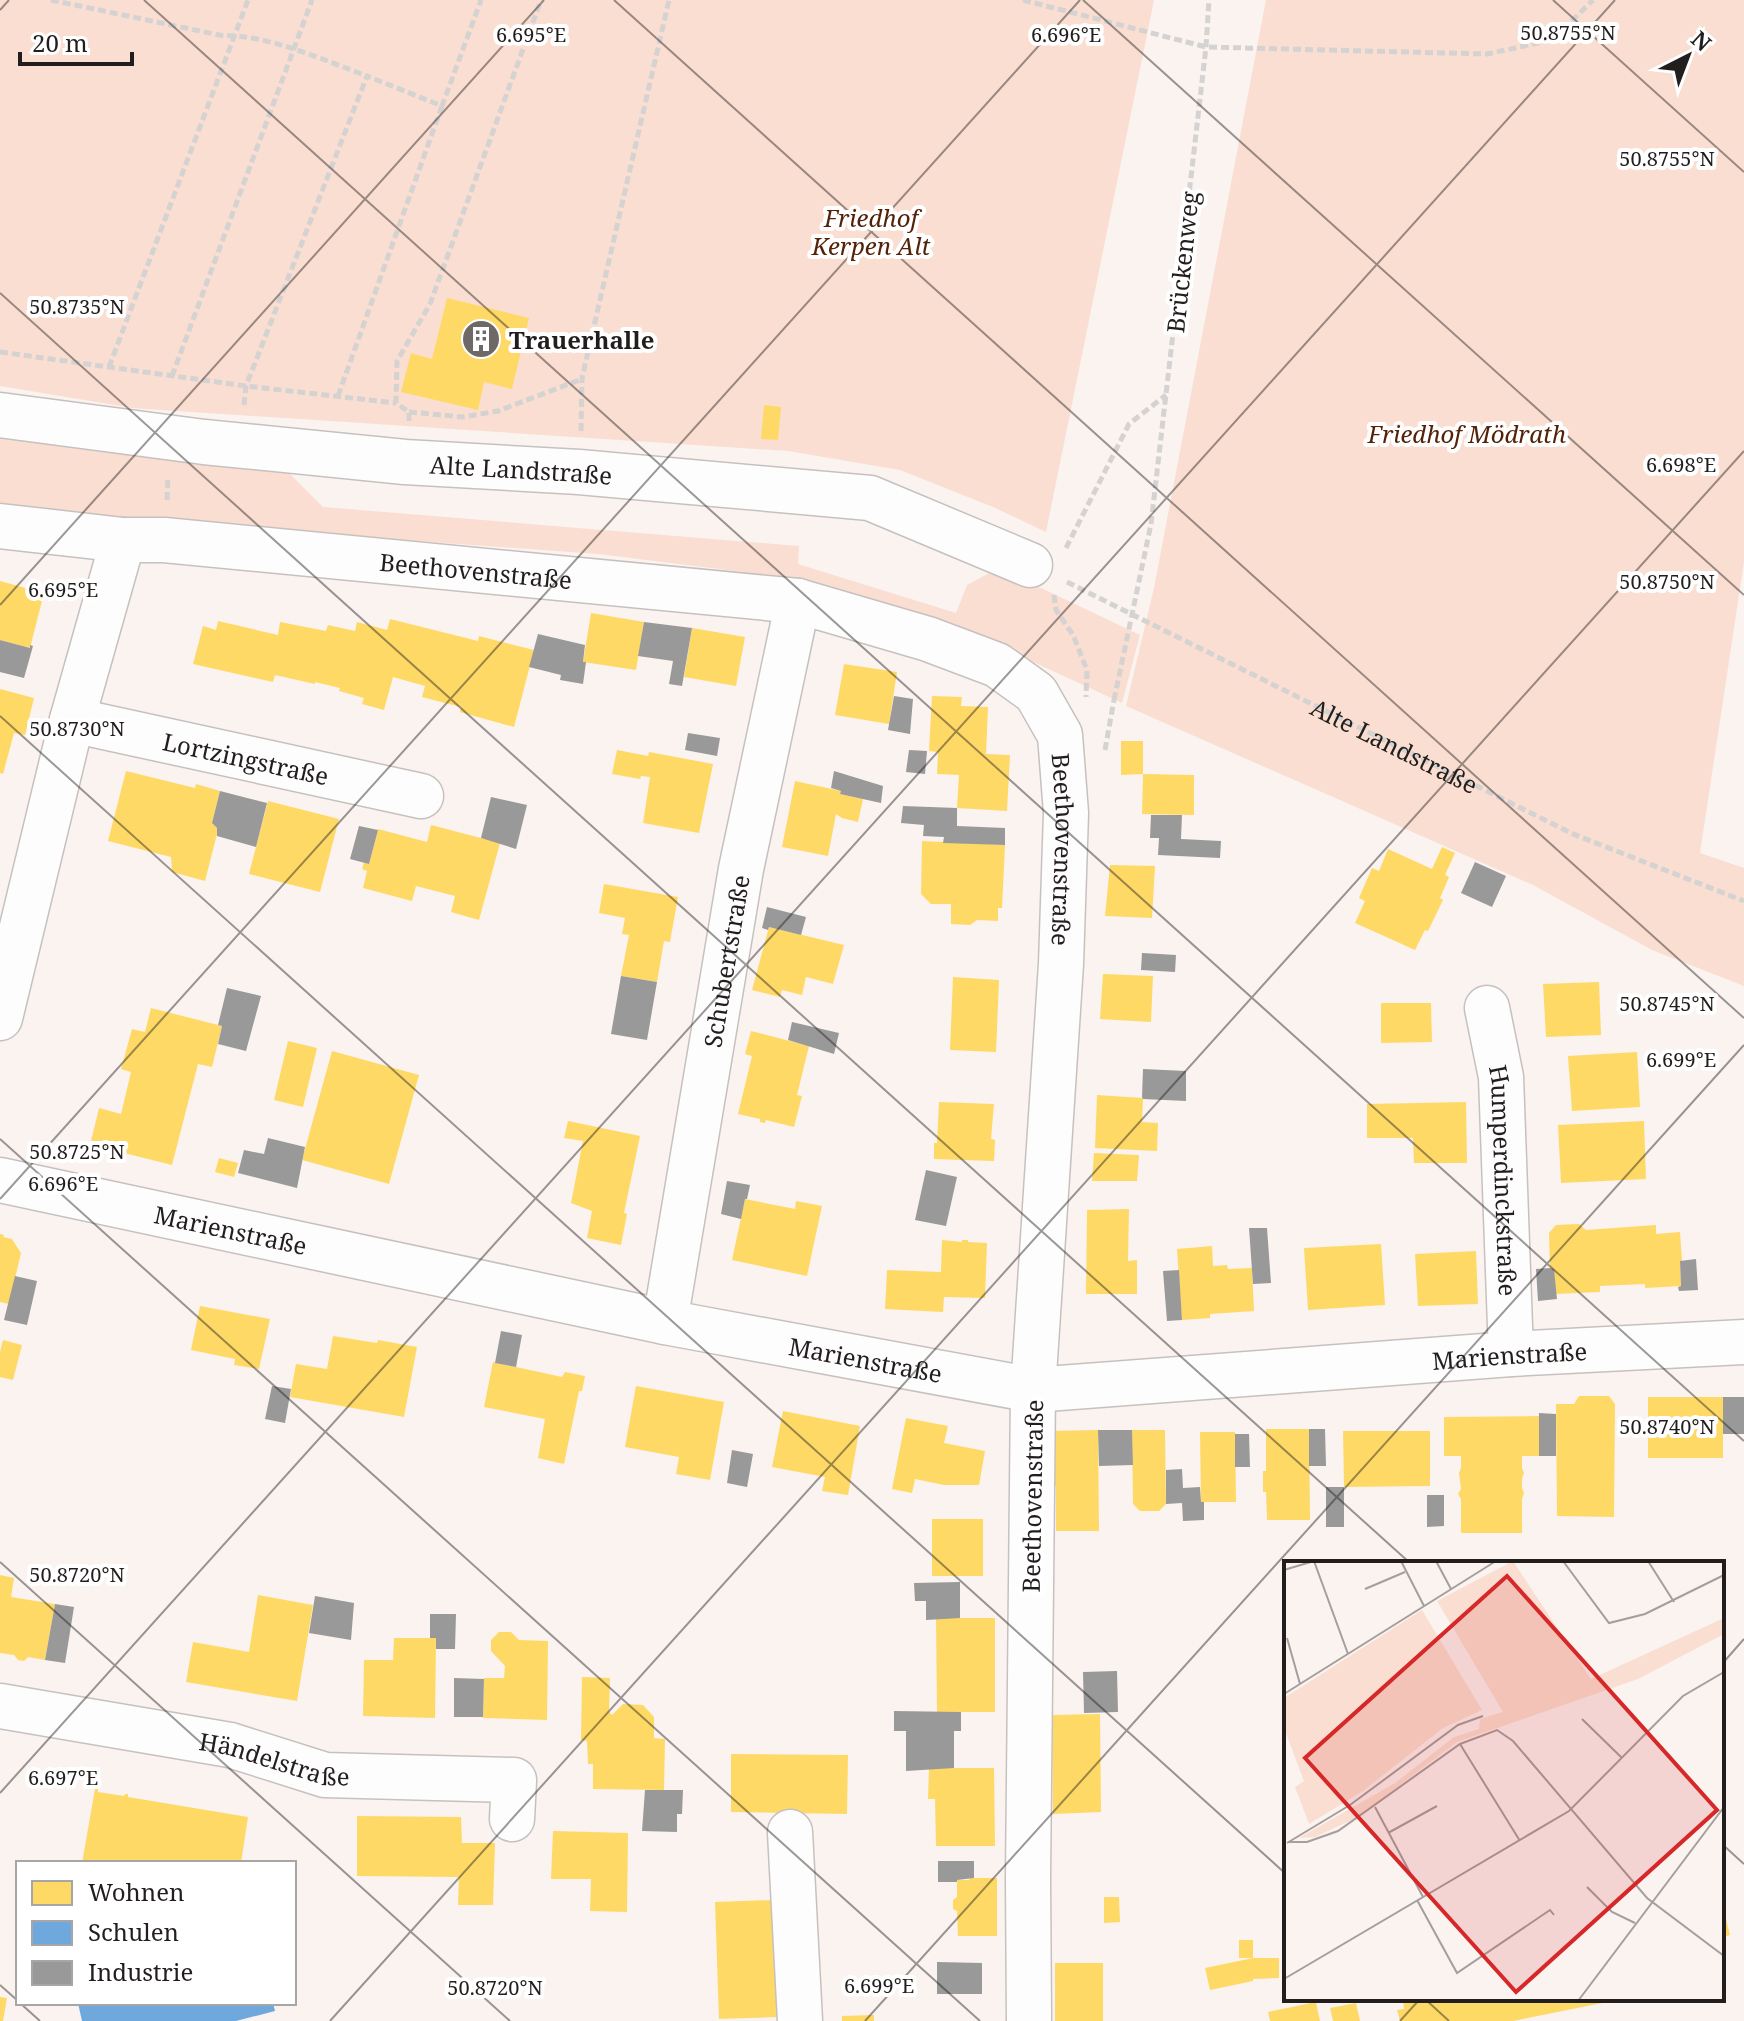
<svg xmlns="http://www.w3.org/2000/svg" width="1744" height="2021" viewBox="0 0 1744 2021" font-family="'Noto Serif',serif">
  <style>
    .green { fill: #faded1 }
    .homes { fill: #ffd966 }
    .schools { fill: #6fa8dc }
    .industry { fill: #999 }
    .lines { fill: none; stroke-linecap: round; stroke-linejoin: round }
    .minor-casing { stroke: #c6c1bf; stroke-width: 47 }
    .path { stroke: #d5d2d2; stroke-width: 5; stroke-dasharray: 8 4; stroke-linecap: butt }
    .minor { stroke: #fefdfd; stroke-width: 44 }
    .path-bridge { stroke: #d5d2d2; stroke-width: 5; stroke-dasharray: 8 4; stroke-linecap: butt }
    .ticks { fill: none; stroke: #221e1d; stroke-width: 2; stroke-opacity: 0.45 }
    .labels { text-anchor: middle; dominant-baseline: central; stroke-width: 8; stroke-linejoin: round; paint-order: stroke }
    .park-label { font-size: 24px; font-style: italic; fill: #532208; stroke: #fff }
    .street-label { font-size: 24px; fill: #221e1d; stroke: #fff }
    .poi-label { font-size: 24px; font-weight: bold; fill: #221e1d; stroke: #fff; text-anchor: start }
    .inset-road { fill: none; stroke: #a49e9c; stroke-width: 2 }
    .view { fill: #d62828; fill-opacity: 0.15; stroke: #d62828; stroke-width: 4 }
    .inset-edge { fill: none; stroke: #221e1d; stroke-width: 4 }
    .ticks-label { font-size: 20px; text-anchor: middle; fill: #221e1d; stroke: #fff; stroke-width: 8; stroke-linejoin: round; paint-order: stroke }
  </style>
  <rect width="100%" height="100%" fill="#faf3f0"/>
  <path class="green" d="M0,0h1154l-108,532 -53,-25 -93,-37 -112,-19 -656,-43 -132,-22z
    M1266,0h478v562l-44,291 44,15v118l-92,-36 -119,-65 -407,-179 28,-118z
    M0,431l273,34 17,9 33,33 476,39 -1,18 158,49 11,-28 32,-17 141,67 -18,68 -106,-49 -223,-76 -195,-24 -598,-43z"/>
  <path class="homes" d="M447,298l82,20 -17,71 -28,-7 -6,28 -77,-18 10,-39 21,6z
    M764,405l17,2 -3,33 -17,-1z
    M0,581l44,12 -14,55 -30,-8z
    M591,613l53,9 -8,48 -53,-8z
    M390,619l88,22 1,-5 55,14 -20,77 -54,-15 1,-5 -39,-10 3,-11 -32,-9 -9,33 -22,-6 2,-6 -25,-7 1,-3 -25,-6v2l-40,-9 -2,7 -80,-18 10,-38 13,4 2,-9 60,14 2,-13 46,9 2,-6 27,6 2,-9 30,8z
    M692,628l53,9 -9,49 -52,-9z
    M844,664l53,8 -8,52 -54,-9z
    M0,689l34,9 -9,37 -11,-2 -11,41 -3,-1z
    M932,696l30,1 -1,9 27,1 -2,47 24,1 -3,56 -50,-3 2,-33 -22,-1 1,-22 -9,-1z
    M1121,741h22v33l-22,1z
    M617,750l31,6 1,-4 64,12 -14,69 -56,-10 7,-46 -9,-1 -1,3 -28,-5z
    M126,771l69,17 1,-4 24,7 -8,32 5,5v6l-12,47 -33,-9 -1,-15 -63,-16z
    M1143,774l51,1v40l-52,-1z
    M795,781l46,10 -1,3 23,5 -5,23 -16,-4 -6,-4 -8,42 -46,-9z
    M268,801l71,18 -19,73 -71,-18z
    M431,825l69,18 -21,77 -28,-8 4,-16 -39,-10 -4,15 -49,-13 4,-17 -5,-2 2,-7 5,2 9,-35 49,13z
    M922,841l83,4 -3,63h-4v13l-21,-1 -7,5 -19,-1v-20h-20l-10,-10z
    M1442,847l13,6 -10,22 4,2 -9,21 3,2 -15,31 -3,-1 -10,20 -60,-27 10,-22 -6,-3 13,-30 7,3 9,-22 44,20z
    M1110,865l45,1 -3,52 -47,-2z
    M604,884l74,13 -8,45 -6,-1 -7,41 -36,-6 8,-41 -7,-1 3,-16 -26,-5z
    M769,927l75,18 -11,39 -27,-7 -4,18 -20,-5 -2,7 -28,-7z
    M1103,974l50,2 -2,46 -51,-3z
    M953,977l46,3 -3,72 -46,-2z
    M1599,982l2,53 -55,2 -3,-53z
    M1381,1003h50l1,39 -51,1z
    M151,1008l71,18 -10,41 -14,-3 -26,101 -72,-18v-3l-9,-3 8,-33 22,6 10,-42 -10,-3 11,-40 13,3z
    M751,1031l58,15 -12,49 5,1 -8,31 -28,-7 -1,3 -5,-1v-3l-22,-5 14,-58 -7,-2z
    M288,1041l29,7 -14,59 -29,-7z
    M332,1051l87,24 -30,109 -87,-24z
    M1637,1052l3,55 -68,4 -4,-55z
    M1097,1095l46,3 -1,24 16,1 -1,28 -62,-3z
    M939,1102l55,2 -3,35 4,1 -1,21 -60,-2v-16h3z
    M1466,1102l1,61h-53l-1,-25h-46v-34z
    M568,1121l72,15 -16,77 3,1 -6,31 -34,-7 5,-27 -21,-8 12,-62 -19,-3z
    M1644,1121l2,58 -85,4 -3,-58z
    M1094,1153l45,2 -2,26h-45z
    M219,1158l19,5 -4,14 -19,-5z
    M745,1199l50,10 1,-8 26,5 -15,70 -75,-16z
    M1129,1209l-1,52 9,-1v34h-51l1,-84z
    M1579,1224l7,6 70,-5v9l24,-2 2,29h-2l1,25 -36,2v-4l-45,2v6l-45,2 -1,-25 -4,-1 -1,-35 7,-8z
    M0,1234l4,1 -1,2 9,2 9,14 -12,51 -9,-2z
    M942,1240l20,2v-2h6v2l19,1 -2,55 -41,-1 -1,15 -58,-3 2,-39 54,2z
    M1381,1244l4,61 -77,5 -4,-62z
    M1212,1246l1,20 14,-1 1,4 24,-1 2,43 -44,3v4l-28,2 -5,-71z
    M1476,1251l2,53 -60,2 -3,-52z
    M200,1306l70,13 -11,50 -25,-4 1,-6 -44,-9z
    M333,1336l44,7 1,-3 39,7 -13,70 -114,-20 6,-33 31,5z
    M3,1340l19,5 -9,35 -13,-3v-25z
    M493,1362l69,15 3,-5 20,4 -3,15h-3l-15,73 -26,-6 7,-39 -61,-12z
    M636,1386l88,16 -14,78 -34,-6 3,-17 -54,-10z
    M1579,1396h30l6,8 -1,113 -57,-1 -1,-112h18z
    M1648,1397h75v61h-75z
    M783,1411l77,15 -12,69 -26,-4 3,-14 -53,-10z
    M1539,1416v40h-17v12l2,5 -2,5v10l2,5 -2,6v34h-61v-34l-3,-5 3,-5 -2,-16 2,-5v-12h-17v-39z
    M906,1418l42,8 -4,17 41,8 -6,34h-35l-29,-6 -3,14 -20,-4z
    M1266,1429h43l1,91h-43l-1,-28h-3v-21h3z
    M1098,1430l1,101h-43v-45h-6v-55z
    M1132,1430h33l1,74 -7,7h-19l-7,-7z
    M1343,1431h87v55l-86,1z
    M1200,1432h35l1,70h-35z
    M932,1519h51v57h-51z
    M0,1575l14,3 -3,19 44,7 -10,56 -17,-3 -4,4 -6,-1 -4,-5 -14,-2z
    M258,1595l55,10 -16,96 -111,-19 7,-40 56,10z
    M936,1618h59v94h-58z
    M499,1632h12l8,8 29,1 -1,79 -64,-2 1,-40h20l1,-12 -14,-15v-11z
    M394,1638h42l-1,80 -72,-2 1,-56h29z
    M582,1677l28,1 -1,34 3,3 11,-11 20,1 11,12v21l11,1 -1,51 -71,-1v-25h-5l-1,-23 -6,-1z
    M1100,1714l1,98 -48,2 -1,-99z
    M731,1754l117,1 -1,59 -116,-2z
    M929,1768h65l1,78h-59l-1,-47h-7z
    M95,1789h3v3l26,4 1,-2h3v3l120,20 -7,46h-159z
    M357,1816l104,1 1,26h33l-2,62h-35l1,-28 -102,-1z
    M553,1831l75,2 -1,79 -37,-1 1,-32h-40z
    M970,1878h27v58h-39l-1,-25 -4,-2v-9l4,-3v-17h12z
    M1104,1897h15l1,25 -16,1z
    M774,1900l4,117 -59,2 -4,-117z
    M1722,1903l8,32 -8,2z
    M1239,1940h14v18h-14z
    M1253,1958h26v20l-26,1v2l-43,9 -5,-22z
    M1055,1963h48v58h-48z
    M0,1997l7,1 -4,23h-3z
    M1403,1999h214v1l-104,21h-113l-3,-11 7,-1z
    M1316,2002l4,19h-50l-2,-9z
    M1356,2003l4,18h-27l-3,-13z
    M874,2015v6h-32v-5z"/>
  <path class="schools" d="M78,2003h195l2,8 -39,10h-154z"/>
  <path class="industry" d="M644,622l48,6 -10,58 -13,-2 4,-23 -35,-5z
    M538,634l47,11 -2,17h3l-3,22 -23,-4 1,-5 -32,-8z
    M0,640l30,8v-3l3,1 -9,32 -24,-6z
    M894,696l19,3 -3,35 -22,-4z
    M688,733l32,5 -3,18 -32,-6z
    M909,750l18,1 -2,23 -19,-2z
    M834,771l49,15 -2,17 -41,-9 1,-3 -10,-3z
    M220,791l47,12 -11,44 -39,-11v-8l-5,-5z
    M491,797l36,8 -11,44 -35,-11z
    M903,806l54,2v18l48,2v17l-62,-2 1,-6 -21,-1 1,-11 -23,-2z
    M1151,815h31l-1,24 40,2 -1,17 -62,-3 1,-17h-9z
    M359,826l19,4 -9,34 -19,-5z
    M1475,862l31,14 -14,31 -31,-14z
    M767,907l39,10 -5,18 -32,-8 -1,3 -6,-2z
    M1142,953l34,2 -1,17 -34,-2z
    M621,976l36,6 -10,58 -36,-6z
    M227,988l34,8 -15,55 -28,-7 4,-18 -4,-1z
    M792,1022l47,11 -5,21 -46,-14z
    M1143,1069l43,2v30l-43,-2 -1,-2z
    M268,1138l37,9 -8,41 -59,-15 6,-23 20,4z
    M926,1170l31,7 -11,49 -31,-6z
    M727,1181l23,4 -3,14h-2l-4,20 -20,-5z
    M1249,1228h18l4,55 -18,1z
    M1696,1259l2,31 -19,1 -1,-4 3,-1 -1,-25z
    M1550,1268l4,1 3,30 -19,2 -2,-32z
    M1179,1270l3,50 -15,1 -4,-50z
    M15,1276l22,5 -10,44 -23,-5z
    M501,1331l21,4 -6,32 -21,-4z
    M272,1386l19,3 -6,34 -20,-4z
    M1723,1397h21v37h-21z
    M1539,1413l17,1v42h-17z
    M1309,1429h16l1,37h-17z
    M1098,1430h34l1,35 -34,1z
    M1235,1434h14l1,33h-15z
    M732,1450l21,4 -6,33 -20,-4z
    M1182,1469l1,19 17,-1 1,15h3v18l-21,1 -1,-18 -16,1v-34z
    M1326,1487h18v40h-18z
    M1427,1495h17v31l-17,1z
    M960,1582v36l-34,2v-19h-11l-1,-18z
    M315,1596l39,7 -3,37 -42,-7z
    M55,1604l19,3 -9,56 -20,-3z
    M430,1614h26l-1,35h-19v-11h-6z
    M1117,1671l1,41 -34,1 -1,-41z
    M454,1678l30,1 -1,38h-29z
    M894,1711l67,1v19h-7v37l-48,3v-40h-12z
    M645,1790h38l-1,24h-5v18l-35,-1z
    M938,1861h36v17l-17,2v2h-19z
    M937,1962l45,1v31h-45z"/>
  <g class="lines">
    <g class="minor-casing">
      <g id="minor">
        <path id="s2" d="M0,415l204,27 201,20 174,10 291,26 160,67"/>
        <path id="s3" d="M0,526l123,14h41l634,61 130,38 69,26 39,28 24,42 6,78 -5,151 -28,426 -5,488 1,143"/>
        <path id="s4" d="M72,720l349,76"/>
        <path id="s5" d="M1487,1008l14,69 10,277"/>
        <path d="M0,1018l72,-298 51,-180"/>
        <path id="s6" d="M0,1180l665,142 368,68 478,-36 233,-12"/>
        <path id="s7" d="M665,1322l76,-453 57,-268"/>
        <path id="s8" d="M0,1706l230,39 95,30 189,5 -2,39"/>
        <path d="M790,1832l10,189"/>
      </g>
    </g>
    <g class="path">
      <path d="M51,0l173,36c39,-3 105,26 143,40"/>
      <path d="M1023,0l183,47 281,7 65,-14 41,-40"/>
      <path d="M0,352l246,34 150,17"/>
      <path d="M109,367l139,-367"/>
      <path d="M172,376l140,-376"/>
      <path d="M338,396l104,-290"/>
      <path d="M244,405l2,-19 121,-310 75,30 39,-106"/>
      <path d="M409,412l54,5 35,-6 84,-32"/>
      <path d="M409,421v-9l-13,-9 1,-42 33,-57 111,-304"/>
      <path d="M581,431l1,-53 87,-378"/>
      <path d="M167,500l1,-22"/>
      <path d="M1151,524l55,-477 3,-47"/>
      <path d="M1066,548l63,-124 37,-29"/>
      <path id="s1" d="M1067,582l506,252 171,67"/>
      <path d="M1054,595l2,15 17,25 14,35 -1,27"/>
      <path d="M1105,750l9,-50"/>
    </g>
    <use href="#minor" class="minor"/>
    <path class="path-bridge" d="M1114,700l37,-176"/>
  </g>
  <path class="ticks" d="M144,0l1600,1441M614,0l1130,1018M1083,0l661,595M1553,0l191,172M0,10l9,-10M0,293l1410,1270M0,605l544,-605M0,716l1286,1158M0,1139l980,882M0,1199l1080,-1199M0,1562l510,459M1722,1664l22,-25M0,1793l1615,-1793M1722,1844l22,20M0,1985l18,16M1425,1999l24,22M20,2003l20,18M330,2021l1414,-1570M865,2021l879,-976M1400,2021l20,-22"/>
  <defs>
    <g id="building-disc" transform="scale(2)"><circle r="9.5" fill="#6e6967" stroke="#fff"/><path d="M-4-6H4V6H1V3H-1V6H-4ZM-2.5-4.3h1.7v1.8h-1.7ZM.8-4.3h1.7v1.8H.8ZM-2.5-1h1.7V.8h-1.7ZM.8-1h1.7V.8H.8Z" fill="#fff"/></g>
  </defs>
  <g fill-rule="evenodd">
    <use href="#building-disc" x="481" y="339"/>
  </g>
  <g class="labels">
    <g class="park-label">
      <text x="871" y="217">Friedhof<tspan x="871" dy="28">Kerpen Alt</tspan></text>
      <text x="1467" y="433">Friedhof Mödrath</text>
    </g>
    <g class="street-label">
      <text transform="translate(1182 262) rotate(-84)">Brückenweg</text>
      <text stroke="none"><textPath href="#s2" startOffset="524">Alte Landstraße</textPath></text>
      <text stroke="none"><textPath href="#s3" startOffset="478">Beethovenstraße</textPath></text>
      <text stroke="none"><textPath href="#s1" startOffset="366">Alte Landstraße</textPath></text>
      <text stroke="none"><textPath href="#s4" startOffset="178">Lortzingstraße</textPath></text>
      <text stroke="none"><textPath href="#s3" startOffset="1222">Beethovenstraße</textPath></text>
      <text stroke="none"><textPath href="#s7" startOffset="366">Schubertstraße</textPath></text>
      <text stroke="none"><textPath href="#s5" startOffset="174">Humperdinckstraße</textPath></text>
      <text stroke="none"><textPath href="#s6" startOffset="236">Marienstraße</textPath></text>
      <text stroke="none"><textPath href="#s6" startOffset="1532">Marienstraße</textPath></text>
      <text stroke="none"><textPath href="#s6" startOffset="884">Marienstraße</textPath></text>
      <text transform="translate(1032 1496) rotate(-89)">Beethovenstraße</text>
      <text stroke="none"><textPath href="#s8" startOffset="280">Händelstraße</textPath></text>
    </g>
    <g class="poi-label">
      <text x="509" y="339">Trauerhalle</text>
    </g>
  </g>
  <g transform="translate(1284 1561)">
    <rect width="440" height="440" fill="#faf3f0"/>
    <path d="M229,0l78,118 133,-61v16l-86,45 -181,63 -99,75 -43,20 -16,1 96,-55 59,-46 25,-8 1,-10 23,-7 -66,-111zM138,49l60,100 -39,18 -80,63 -54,33 -14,-37 9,-6 -20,-53v-30z" fill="#faded1"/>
    <path class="inset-road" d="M30,0l34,93M117,0l23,45M152,0l15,28M279,0l46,62 36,-9 79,-39M364,0l26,41M0,9l30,-9M81,28l40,-17M3,77l13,46M0,133l212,-133M298,158l39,38M176,183l60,97M91,246l48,90M104,272l49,-27M4,281h19l31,-11 122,-87 37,-14 16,11 134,157 77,58M3,282l63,-38 108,-80 25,-9M303,326l25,25 23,11M133,339l40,73 93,-63 4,5M0,418l285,-168 114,-115 41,-24M294,440l146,-194"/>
    <path class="view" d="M223,15l210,234 -201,182 -211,-234z"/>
    <rect width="440" height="440" class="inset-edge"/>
  </g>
  <g class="ticks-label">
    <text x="1568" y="40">50.8755°N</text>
    <text x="531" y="42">6.695°E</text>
    <text x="1066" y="42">6.696°E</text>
    <text x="1667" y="166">50.8755°N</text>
    <text x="77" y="314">50.8735°N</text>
    <text x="1681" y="472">6.698°E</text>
    <text x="1667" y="589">50.8750°N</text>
    <text x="63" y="597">6.695°E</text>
    <text x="77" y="736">50.8730°N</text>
    <text x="1667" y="1011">50.8745°N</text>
    <text x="1681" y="1067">6.699°E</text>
    <text x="77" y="1159">50.8725°N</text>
    <text x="63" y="1191">6.696°E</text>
    <text x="1667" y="1434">50.8740°N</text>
    <text x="77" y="1582">50.8720°N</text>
    <text x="63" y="1785">6.697°E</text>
    <text x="879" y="1993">6.699°E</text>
    <text x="495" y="1995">50.8720°N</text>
  </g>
  <rect x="16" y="1861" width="280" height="144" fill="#ffffff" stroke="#a7a5a5" stroke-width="2"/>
  <rect x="32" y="1881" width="40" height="24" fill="#ffd966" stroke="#a7a5a5" stroke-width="2"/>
  <text x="88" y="1901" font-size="24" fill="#221e1d">Wohnen</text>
  <rect x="32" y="1921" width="40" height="24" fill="#6fa8dc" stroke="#a7a5a5" stroke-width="2"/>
  <text x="88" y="1941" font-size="24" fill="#221e1d">Schulen</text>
  <rect x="32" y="1961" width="40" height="24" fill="#999999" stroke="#a7a5a5" stroke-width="2"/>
  <text x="88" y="1981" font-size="24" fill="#221e1d">Industrie</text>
  <g transform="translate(1688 56) rotate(42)" stroke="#ffffff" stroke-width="6" paint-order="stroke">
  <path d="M0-6L14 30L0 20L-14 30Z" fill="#221e1d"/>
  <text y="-12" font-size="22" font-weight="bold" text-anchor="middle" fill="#221e1d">N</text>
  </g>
  <path d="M20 52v12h112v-12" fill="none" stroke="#221e1d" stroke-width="4"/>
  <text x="32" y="52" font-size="24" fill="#221e1d" stroke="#ffffff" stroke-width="6" paint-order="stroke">20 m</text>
</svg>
